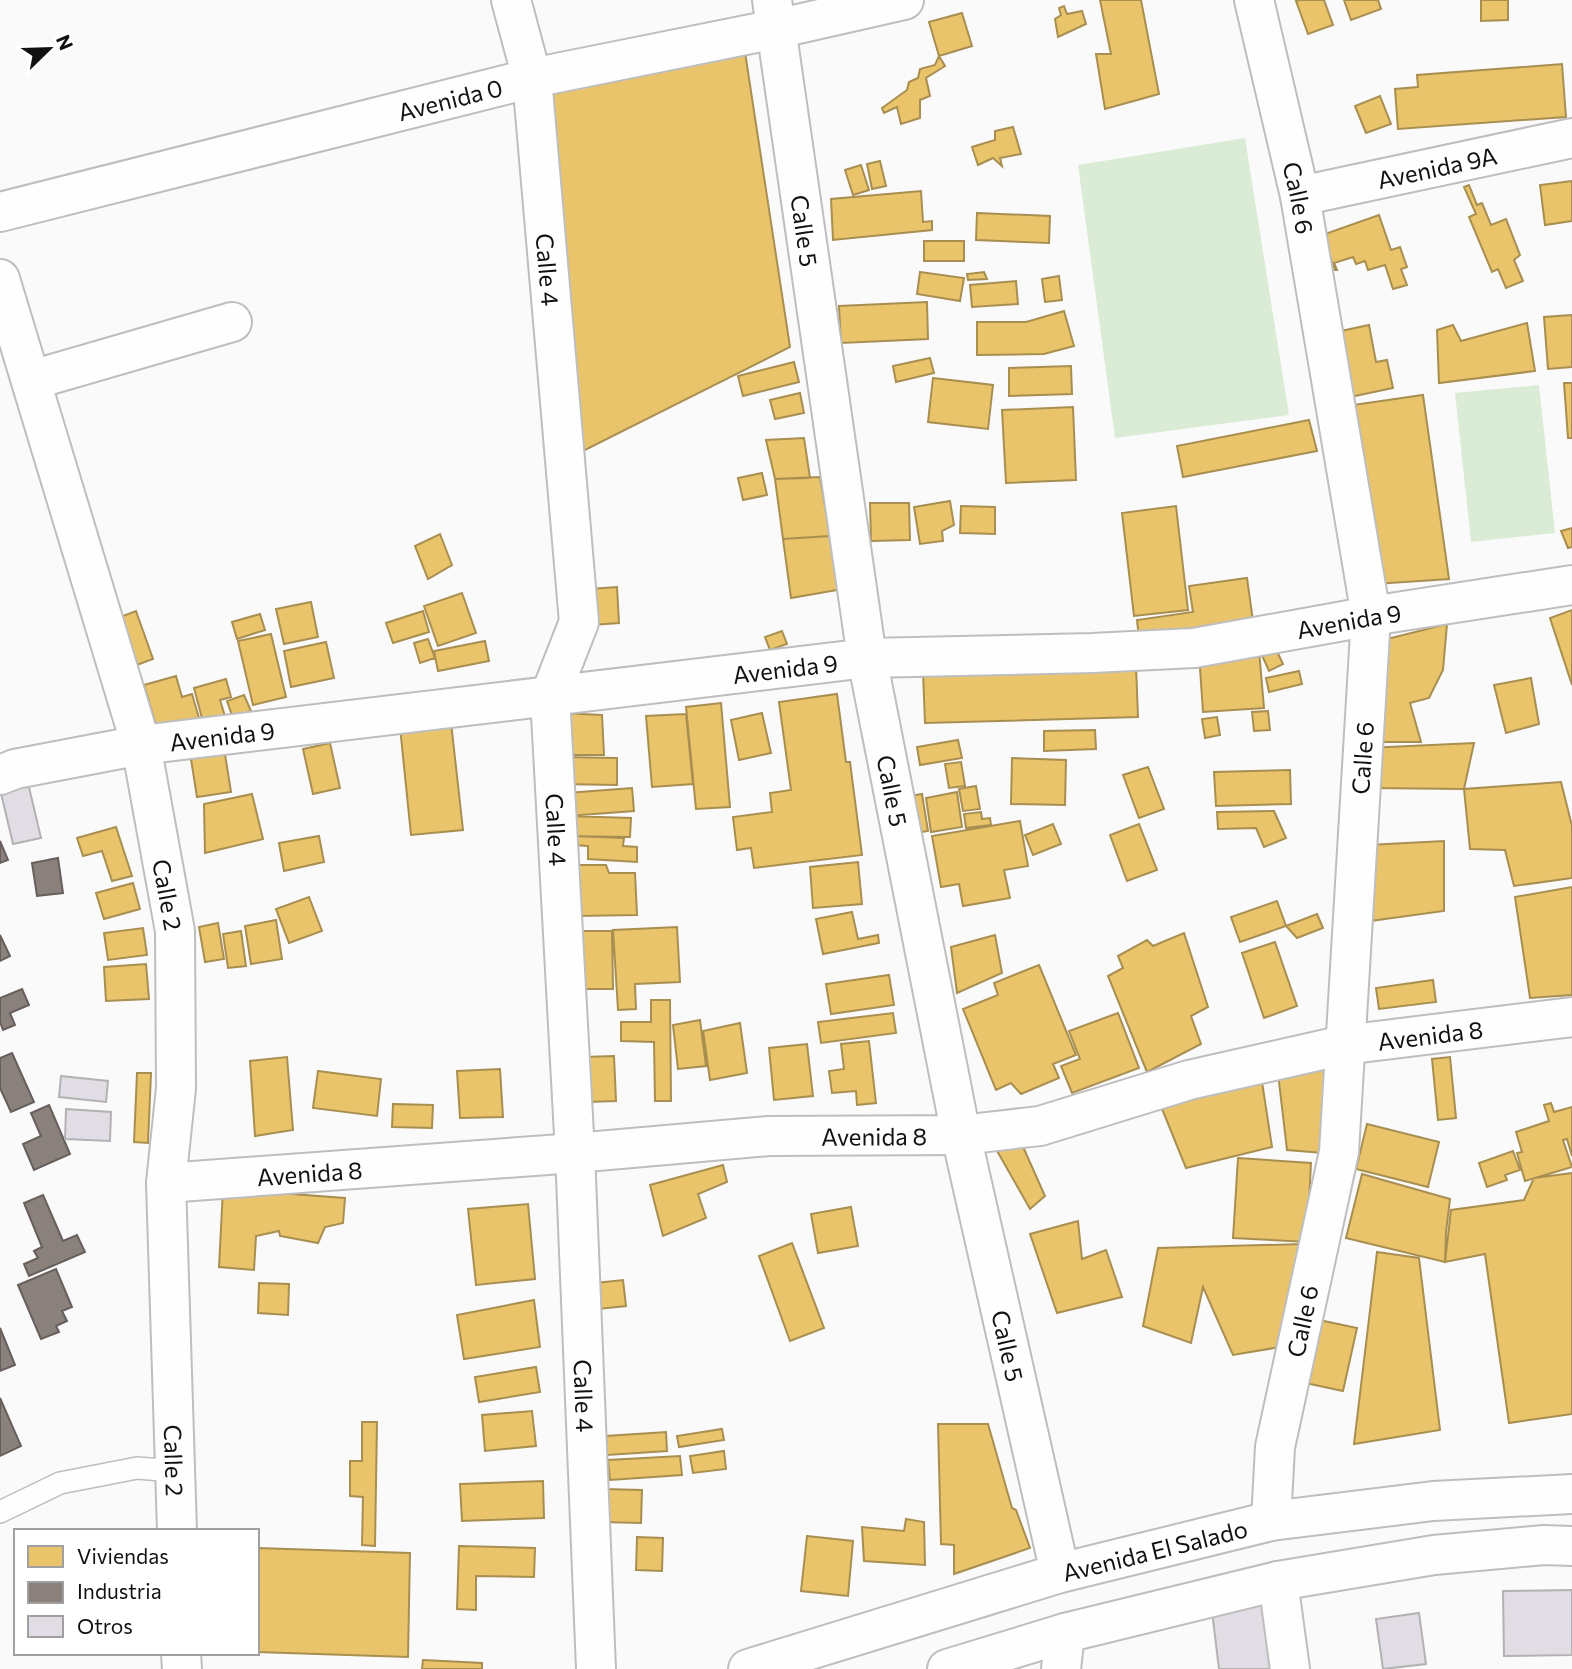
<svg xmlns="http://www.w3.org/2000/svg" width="1572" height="1669" viewBox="0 0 1572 1669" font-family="Commissioner,sans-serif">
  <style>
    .park { fill: #daecd5 }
    .homes { fill: #e9c46a; stroke: #a88e50; stroke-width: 2 }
    .industry { fill: #8a817c; stroke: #665f5c; stroke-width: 2 }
    .building { fill: #e2dce5; stroke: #b3b2b3; stroke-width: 2 }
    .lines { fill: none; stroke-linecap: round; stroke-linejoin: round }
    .lane-casing { stroke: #bfbebf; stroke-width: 24 }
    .street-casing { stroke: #bfbebf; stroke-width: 42 }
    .primary-casing { stroke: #bfbebf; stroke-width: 42 }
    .lane { stroke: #fefefe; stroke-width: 21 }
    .street { stroke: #fefefe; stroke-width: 38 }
    .primary { stroke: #fefefe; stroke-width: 38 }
    .labels { text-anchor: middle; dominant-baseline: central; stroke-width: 7; stroke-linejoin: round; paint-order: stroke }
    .street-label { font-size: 24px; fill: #121112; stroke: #fff }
  </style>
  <rect width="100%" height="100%" fill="#fbfafb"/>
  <path class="park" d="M1245,138l44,277 -174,23 -37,-273z
    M1539,385l16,148 -84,9 -16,-149z"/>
  <path class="homes" d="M1100,0h41l18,94 -54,15 -9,-55h15z
    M1300,0h24l9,25 -25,9 -12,-33z
    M1344,0h34l3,9 -30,11z
    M1481,0h27v20l-27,1z
    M1064,6l3,8 15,-3 4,13 -28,13 -3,-18 6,-4 -2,-7z
    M962,13l10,33 -33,10 -10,-34z
    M743,39l47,308 -215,108 -39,-358z
    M939,56l6,10 -19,12 4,18 -10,4v18l-19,6 -4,-17 -13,6 -2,-5 25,-18 2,-8 9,-4 2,-9 15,-4z
    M1562,64l4,53 -168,12 -3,-40 23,-2 -1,-12z
    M1380,96l11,28 -25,9 -11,-27z
    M1013,127l8,27 -21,4 2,8 -9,-8 -15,7 -6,-18 23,-7v-9z
    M880,161l6,25 -14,3 -5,-25z
    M861,165l8,25 -16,5 -8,-25z
    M1572,181v40l-27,4 -5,-40z
    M1469,185l8,20 5,-2 9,22 15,-6 14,36 -6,5 9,21 -17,7 -8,-19 -6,3 -23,-55 7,-3 -12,-27z
    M921,191l2,31 9,-1v9l-99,10 -2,-41z
    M977,213l73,3 -1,27 -73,-3z
    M1379,215l12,35 9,-3 7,20 -6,2 6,16 -14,4 -8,-24 -17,5 -3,-9 -9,3 -3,-7 -19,6 3,7h-2l-13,-35z
    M924,241h40v20h-40z
    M920,272l44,6 -4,23 -43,-7z
    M984,272l3,7 -19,1 -1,-6z
    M1059,276l3,24 -17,2 -3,-23z
    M1016,281l2,23 -46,3 -2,-22z
    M927,302l1,37 -87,4 -2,-37z
    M1064,311l10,35 -30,8 -67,1v-33h49z
    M1572,315v52l-24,2 -4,-52z
    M1527,323l8,48 -96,12 -2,-53 16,-5 8,16z
    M1369,325l7,37 11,-2 6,28 -43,9 -14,-65z
    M930,358l4,15 -38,9 -3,-16z
    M794,362l5,20 -56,14 -5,-20z
    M1071,366l1,28 -63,2v-28z
    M933,378l60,7 -5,44 -60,-7z
    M1564,383h8v55h-4z
    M800,393l4,20 -29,6 -5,-19z
    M1423,395l26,184 -74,5 -22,-179z
    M1073,407l3,73 -70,3 -4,-73z
    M1309,420l8,31 -134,26 -6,-31z
    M804,438l6,40 -35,1 -9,-39z
    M762,473l5,22 -24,5 -5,-22z
    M820,477l10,59 -47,3 -8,-60z
    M950,501l4,24 -12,6 1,10 -23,3 -6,-37z
    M870,503h39l1,37 -39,1z
    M961,506l34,1v27l-35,-1z
    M1176,506l12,104 -54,6 -12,-103z
    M1572,528v19l-4,1 -7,-17z
    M440,534l12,31 -24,14 -13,-33z
    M830,536l13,53 -52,9 -8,-59z
    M1247,578l6,43 -114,17 -2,-18 56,-8 -4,-26z
    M617,587l2,36 -27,2 -2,-36z
    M462,593l14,40 -38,13 -14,-40z
    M311,602l7,35 -34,7 -8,-35z
    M1572,610v75l-22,-67z
    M136,611l17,48 -16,6 -17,-48z
    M423,611l6,21 -36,11 -7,-20z
    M260,614l5,16 -28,9 -5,-17z
    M1447,624l-4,46 -14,28 -19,5 11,39h-47l1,-100z
    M782,631l5,13 -17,6 -5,-13z
    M271,634l15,63 -33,8 -15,-64z
    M428,639l7,19 -15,5 -6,-20z
    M485,641l4,20 -51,10 -4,-20z
    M326,642l8,36 -43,9 -7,-36z
    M1275,647l8,17 -14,7 -8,-18z
    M1259,650l5,58 -61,4 -4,-58z
    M1136,666l2,51 -213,6 -2,-51z
    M1299,671l3,13 -33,8 -3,-14z
    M176,676l6,21 10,-3 7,24 -42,11 -13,-44z
    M1531,678l8,46 -33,9 -12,-48z
    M226,679l5,18 -11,3 5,16 -22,6 -9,-34z
    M837,694l9,68h4l12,93 -108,13 -3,-20 -14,2 -4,-33 39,-5 -2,-19 21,-3 -12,-88z
    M244,695l7,16 -18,7 -6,-17z
    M721,703l9,104 -34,2 -10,-102z
    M1268,711l2,19 -16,1 -2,-19z
    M450,713l13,117 -52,5 -12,-118z
    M559,713l43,2 2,40h-42z
    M762,713l9,40 -32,7 -8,-40z
    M686,714l7,70 -41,3 -6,-71z
    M1217,717l3,18 -15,3 -3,-19z
    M1095,730l1,19 -52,2v-20z
    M958,740l4,18 -42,7 -3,-18z
    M330,743l10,45 -27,6 -10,-45z
    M1474,743l-10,46 -96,-1 -1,-40z
    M224,748l7,44 -34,5 -7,-44z
    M560,757l57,1v27l-58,-1z
    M1012,758l54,2 -1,45 -54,-1z
    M961,762l4,24 -16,2 -4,-24z
    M1148,767l16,42 -25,9 -16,-43z
    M1290,770l1,34 -75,2 -2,-34z
    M1561,782l11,44v52l-58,8 -9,-36 -35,-1 -6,-60z
    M976,786l4,23 -17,2 -4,-22z
    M632,788l2,23 -66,5 -1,-23z
    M957,792l5,35 -31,5 -5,-34z
    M252,794l11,45 -58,14 -1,-49z
    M922,794l6,37 -13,2 -5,-37z
    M1274,811l12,27 -22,9 -8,-19 -38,1 -1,-17z
    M981,812l1,7 8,-1 1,7 -25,3 -2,-14z
    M566,816l65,2 -1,19 -65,-1z
    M1020,821l8,45 -24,4 6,28 -47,8 -4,-22 -18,3 -9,-51z
    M1053,824l8,20 -28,11 -8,-20z
    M1139,824l18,46 -30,11 -17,-46z
    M116,827l16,49 -20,5 -10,-30 -19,5 -6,-18z
    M319,836l5,26 -40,9 -5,-28z
    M573,836l51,2 -1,8 14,1v15l-49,-3v-13l-16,-1z
    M1444,841v70l-74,10 -1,-76z
    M858,862l4,42 -49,4 -3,-41z
    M575,865h31l3,8h26l2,42 -61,1z
    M133,883l7,26 -36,10 -8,-26z
    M1572,887v108l-42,3 -15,-101z
    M309,897l13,34 -33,12 -13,-34z
    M1277,901l9,25 -46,16 -9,-25z
    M852,912l6,27 20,-4 1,8 -56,11 -7,-35z
    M1317,914l6,14 -26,10 -11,-12z
    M276,920l6,39 -31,5 -6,-38z
    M218,923l6,36 -19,3 -6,-35z
    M677,927l3,55 -45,2 1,25 -18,1 -5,-80z
    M143,928l4,27 -39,5 -4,-27z
    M241,931l5,35 -18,2 -5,-34z
    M578,931h34l1,58h-34z
    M1184,933l24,74 -17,9 10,28 -54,28 -39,-96 15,-8 -5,-12 29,-16 6,6z
    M995,935l7,38 -45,20 -6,-46z
    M1275,942l22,64 -33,12 -22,-65z
    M146,964l3,35 -43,2 -2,-34z
    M1039,965l37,90 -23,9 6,14 -38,16 -10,-11 -15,7 -33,-81 35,-14 -4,-12z
    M889,975l5,30 -63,9 -5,-30z
    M1433,980l3,22 -57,7 -3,-21z
    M651,1000h19l1,101h-16l-1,-59 -33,-1v-19h30z
    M893,1013l3,20 -75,10 -3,-21z
    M1118,1013l21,55 -67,25 -11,-27 19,-7 -11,-28z
    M700,1020l6,46 -28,3 -5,-44z
    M740,1023l7,50 -37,7 -7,-49z
    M869,1041l7,62 -19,2 -1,-14 -24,2 -3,-22 15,-2 -3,-25z
    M807,1044l6,52 -39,4 -5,-52z
    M614,1056l2,45 -30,1 -2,-45z
    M287,1057l6,73 -38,6 -5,-75z
    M1450,1057l6,61 -18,2 -6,-61z
    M1327,1065l-4,88 -36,-3 -9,-77z
    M500,1069l3,48 -43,1 -3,-47z
    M318,1071l63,8 -4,37 -64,-8z
    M137,1073h14l-3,70 -14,-1z
    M1262,1082l10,65 -86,21 -26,-64z
    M1551,1103l3,9 18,-5v49l-5,-17 -4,1 9,27 -47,14 -8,-28 5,-1 -6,-20 33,-11 -5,-16z
    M393,1104l40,1 -1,23 -40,-1z
    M1367,1124l72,18 -11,45 -72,-18z
    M1020,1140l25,56 -15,13 -34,-60z
    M1513,1151l7,19 -15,5 2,5 -20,7 -8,-24z
    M1238,1158l73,5 -4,79 -74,-4z
    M723,1165l4,17 -29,12 8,24 -43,18 -13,-51z
    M1572,1173v241l-63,9 -24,-169 -40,8 6,-52 73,-10 10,-22z
    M1362,1174l88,25 -4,33 -1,30 -99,-24z
    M223,1189l122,9 -2,25 -18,4 -7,16 -38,-7 -1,-5 -23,5 -2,34 -35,-3z
    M528,1204l7,75 -59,6 -8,-76z
    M851,1207l7,39 -40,7 -7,-39z
    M1078,1221l4,38 24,-9 16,47 -65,16 -27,-79z
    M792,1243l32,85 -34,13 -31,-85z
    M1302,1244l-16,102 -53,9 -30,-68 -12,56 -48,-17 15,-78z
    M1377,1252l42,6 21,172 -86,14z
    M623,1280l3,26 -37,4 -3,-26z
    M259,1283l30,1 -1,31 -30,-2z
    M534,1300l6,47 -76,12 -7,-44z
    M1310,1318l47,10 -14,63 -47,-10z
    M536,1367l4,25 -61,10 -4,-25z
    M532,1411l4,35 -51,5 -3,-36z
    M362,1422h15l-2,124 -13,-1 1,-48 -13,-1v-35h12z
    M938,1424h50l24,84 4,2 14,38 -76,26v-29l-13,-1z
    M722,1429l2,11 -45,7 -2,-11z
    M666,1432l1,19 -60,4 -1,-19z
    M724,1451l2,18 -33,4 -3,-17z
    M680,1456l2,19 -72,5 -2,-20z
    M543,1481l1,37 -82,3 -2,-37z
    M603,1489l39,1 -1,33 -39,-1z
    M906,1519l18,3 1,43 -61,-4 -2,-34 42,4z
    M807,1536l46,5 -5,55 -47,-5z
    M637,1537l26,1 -1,33 -26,-1z
    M459,1546l76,2 -1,29 -58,-1v34l-19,-1z
    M257,1548l153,5 -2,104 -151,-5z
    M423,1660l59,3v6h-60z"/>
  <path class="industry" d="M0,841l8,19 -8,3z
    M58,858l5,35 -26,3 -5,-33z
    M0,935l10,21 -10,5z
    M22,989l7,16 -19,8 5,12 -12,5 -3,-8v-24z
    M12,1053l22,49 -23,10 -11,-24v-30z
    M49,1105l21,49 -36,16 -11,-26 18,-8 -10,-23z
    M43,1195l20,46 14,-6 8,17 -56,24 -5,-12 14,-6 -4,-7 8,-4 -18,-44z
    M56,1269l16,38 -10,4 5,10 -11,5 3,6 -18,7 -23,-54z
    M0,1328l15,37 -15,6z
    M0,1398l21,48 -21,10z"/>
  <path class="building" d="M28,783l13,55 -28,6 -13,-55z
    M61,1076l47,5 -2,21 -47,-5z
    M66,1109l45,3 -1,29 -45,-2z
    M1572,1590v65l-68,1 -1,-65z
    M1264,1605l8,64h-53l-7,-58z
    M1419,1613l7,51 -43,5 -7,-50z"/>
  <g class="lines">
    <g class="lane-casing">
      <path id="lane" d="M0,1512l60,-29 77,-15 38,3"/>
    </g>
    <g class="street-casing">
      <g id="street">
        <path id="s1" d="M511,0l21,78 47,544 -29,74 25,457 21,516"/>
        <path id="s2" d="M772,0l95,658 94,477 99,438"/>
        <path id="s3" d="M1254,0l46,196 71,420 -32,536 -64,295 -4,74"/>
        <path id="s4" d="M1300,196l272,-58"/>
        <path id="s5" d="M0,212l532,-134 244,-49 128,-29"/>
        <path id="s6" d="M0,279l141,466 34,186 1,157 -10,95 11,348"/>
        <path d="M32,380l200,-58"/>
        <path id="s7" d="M0,775l15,-6 126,-24 726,-87 225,-5 102,-5 177,-32 201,-31"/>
        <path id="s8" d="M166,1183l409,-30 194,-17 192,-1 79,-9 149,-46 155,-35 228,-28"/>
        <path d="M1278,1581l12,88"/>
        <path d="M181,1653l1,16"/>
        <path d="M1061,1669l4,-36"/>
      </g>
    </g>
    <g class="primary-casing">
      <g id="primary">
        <path id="s9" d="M748,1669l312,-96 211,-52 162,-20 139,-7"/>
        <path d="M947,1669l118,-36 213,-52 156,-26 110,-10 28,1"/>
      </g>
    </g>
    <use href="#lane" class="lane"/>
    <use href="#street" class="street"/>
    <use href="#primary" class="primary"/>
  </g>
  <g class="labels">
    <g class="street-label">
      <text stroke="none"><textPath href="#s5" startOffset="464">Avenida 0</textPath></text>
      <text stroke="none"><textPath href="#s4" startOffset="140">Avenida 9A</textPath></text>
      <text stroke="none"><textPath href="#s3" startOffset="203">Calle 6</textPath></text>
      <text stroke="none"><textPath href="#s2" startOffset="233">Calle 5</textPath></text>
      <text stroke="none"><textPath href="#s1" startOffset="273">Calle 4</textPath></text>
      <text stroke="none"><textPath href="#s7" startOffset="1360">Avenida 9</textPath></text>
      <text stroke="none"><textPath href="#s7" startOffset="793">Avenida 9</textPath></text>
      <text stroke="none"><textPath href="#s7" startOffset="226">Avenida 9</textPath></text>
      <text transform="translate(1362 758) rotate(-86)">Calle 6</text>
      <text stroke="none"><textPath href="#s2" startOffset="800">Calle 5</textPath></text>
      <text stroke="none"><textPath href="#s1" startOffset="840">Calle 4</textPath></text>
      <text stroke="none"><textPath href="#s6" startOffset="639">Calle 2</textPath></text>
      <text stroke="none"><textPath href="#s8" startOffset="1278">Avenida 8</textPath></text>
      <text stroke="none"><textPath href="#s8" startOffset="710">Avenida 8</textPath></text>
      <text stroke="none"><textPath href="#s8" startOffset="144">Avenida 8</textPath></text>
      <text transform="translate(1302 1321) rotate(-78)">Calle 6</text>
      <text stroke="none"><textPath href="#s2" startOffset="1367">Calle 5</textPath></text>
      <text stroke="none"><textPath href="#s1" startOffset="1407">Calle 4</textPath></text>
      <text stroke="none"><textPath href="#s6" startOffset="1206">Calle 2</textPath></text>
      <text stroke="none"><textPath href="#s9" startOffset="424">Avenida El Salado</textPath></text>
    </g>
  </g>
  <rect x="14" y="1529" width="245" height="126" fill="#ffffff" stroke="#a0a0a0" stroke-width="2"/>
  <rect x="28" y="1546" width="35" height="21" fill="#e9c46a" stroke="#a0a0a0" stroke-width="2"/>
  <text x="77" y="1564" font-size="21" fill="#121112">Viviendas</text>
  <rect x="28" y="1582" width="35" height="21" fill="#8a817c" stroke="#a0a0a0" stroke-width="2"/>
  <text x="77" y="1599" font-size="21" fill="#121112">Industria</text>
  <rect x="28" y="1616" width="35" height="21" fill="#e2dce5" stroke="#a0a0a0" stroke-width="2"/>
  <text x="77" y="1634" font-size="21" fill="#121112">Otros</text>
  <g transform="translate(49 49) rotate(67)" stroke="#ffffff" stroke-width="5" paint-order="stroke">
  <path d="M0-5L12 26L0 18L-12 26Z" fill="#121112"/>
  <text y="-10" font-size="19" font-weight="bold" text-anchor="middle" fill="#121112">N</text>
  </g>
</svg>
